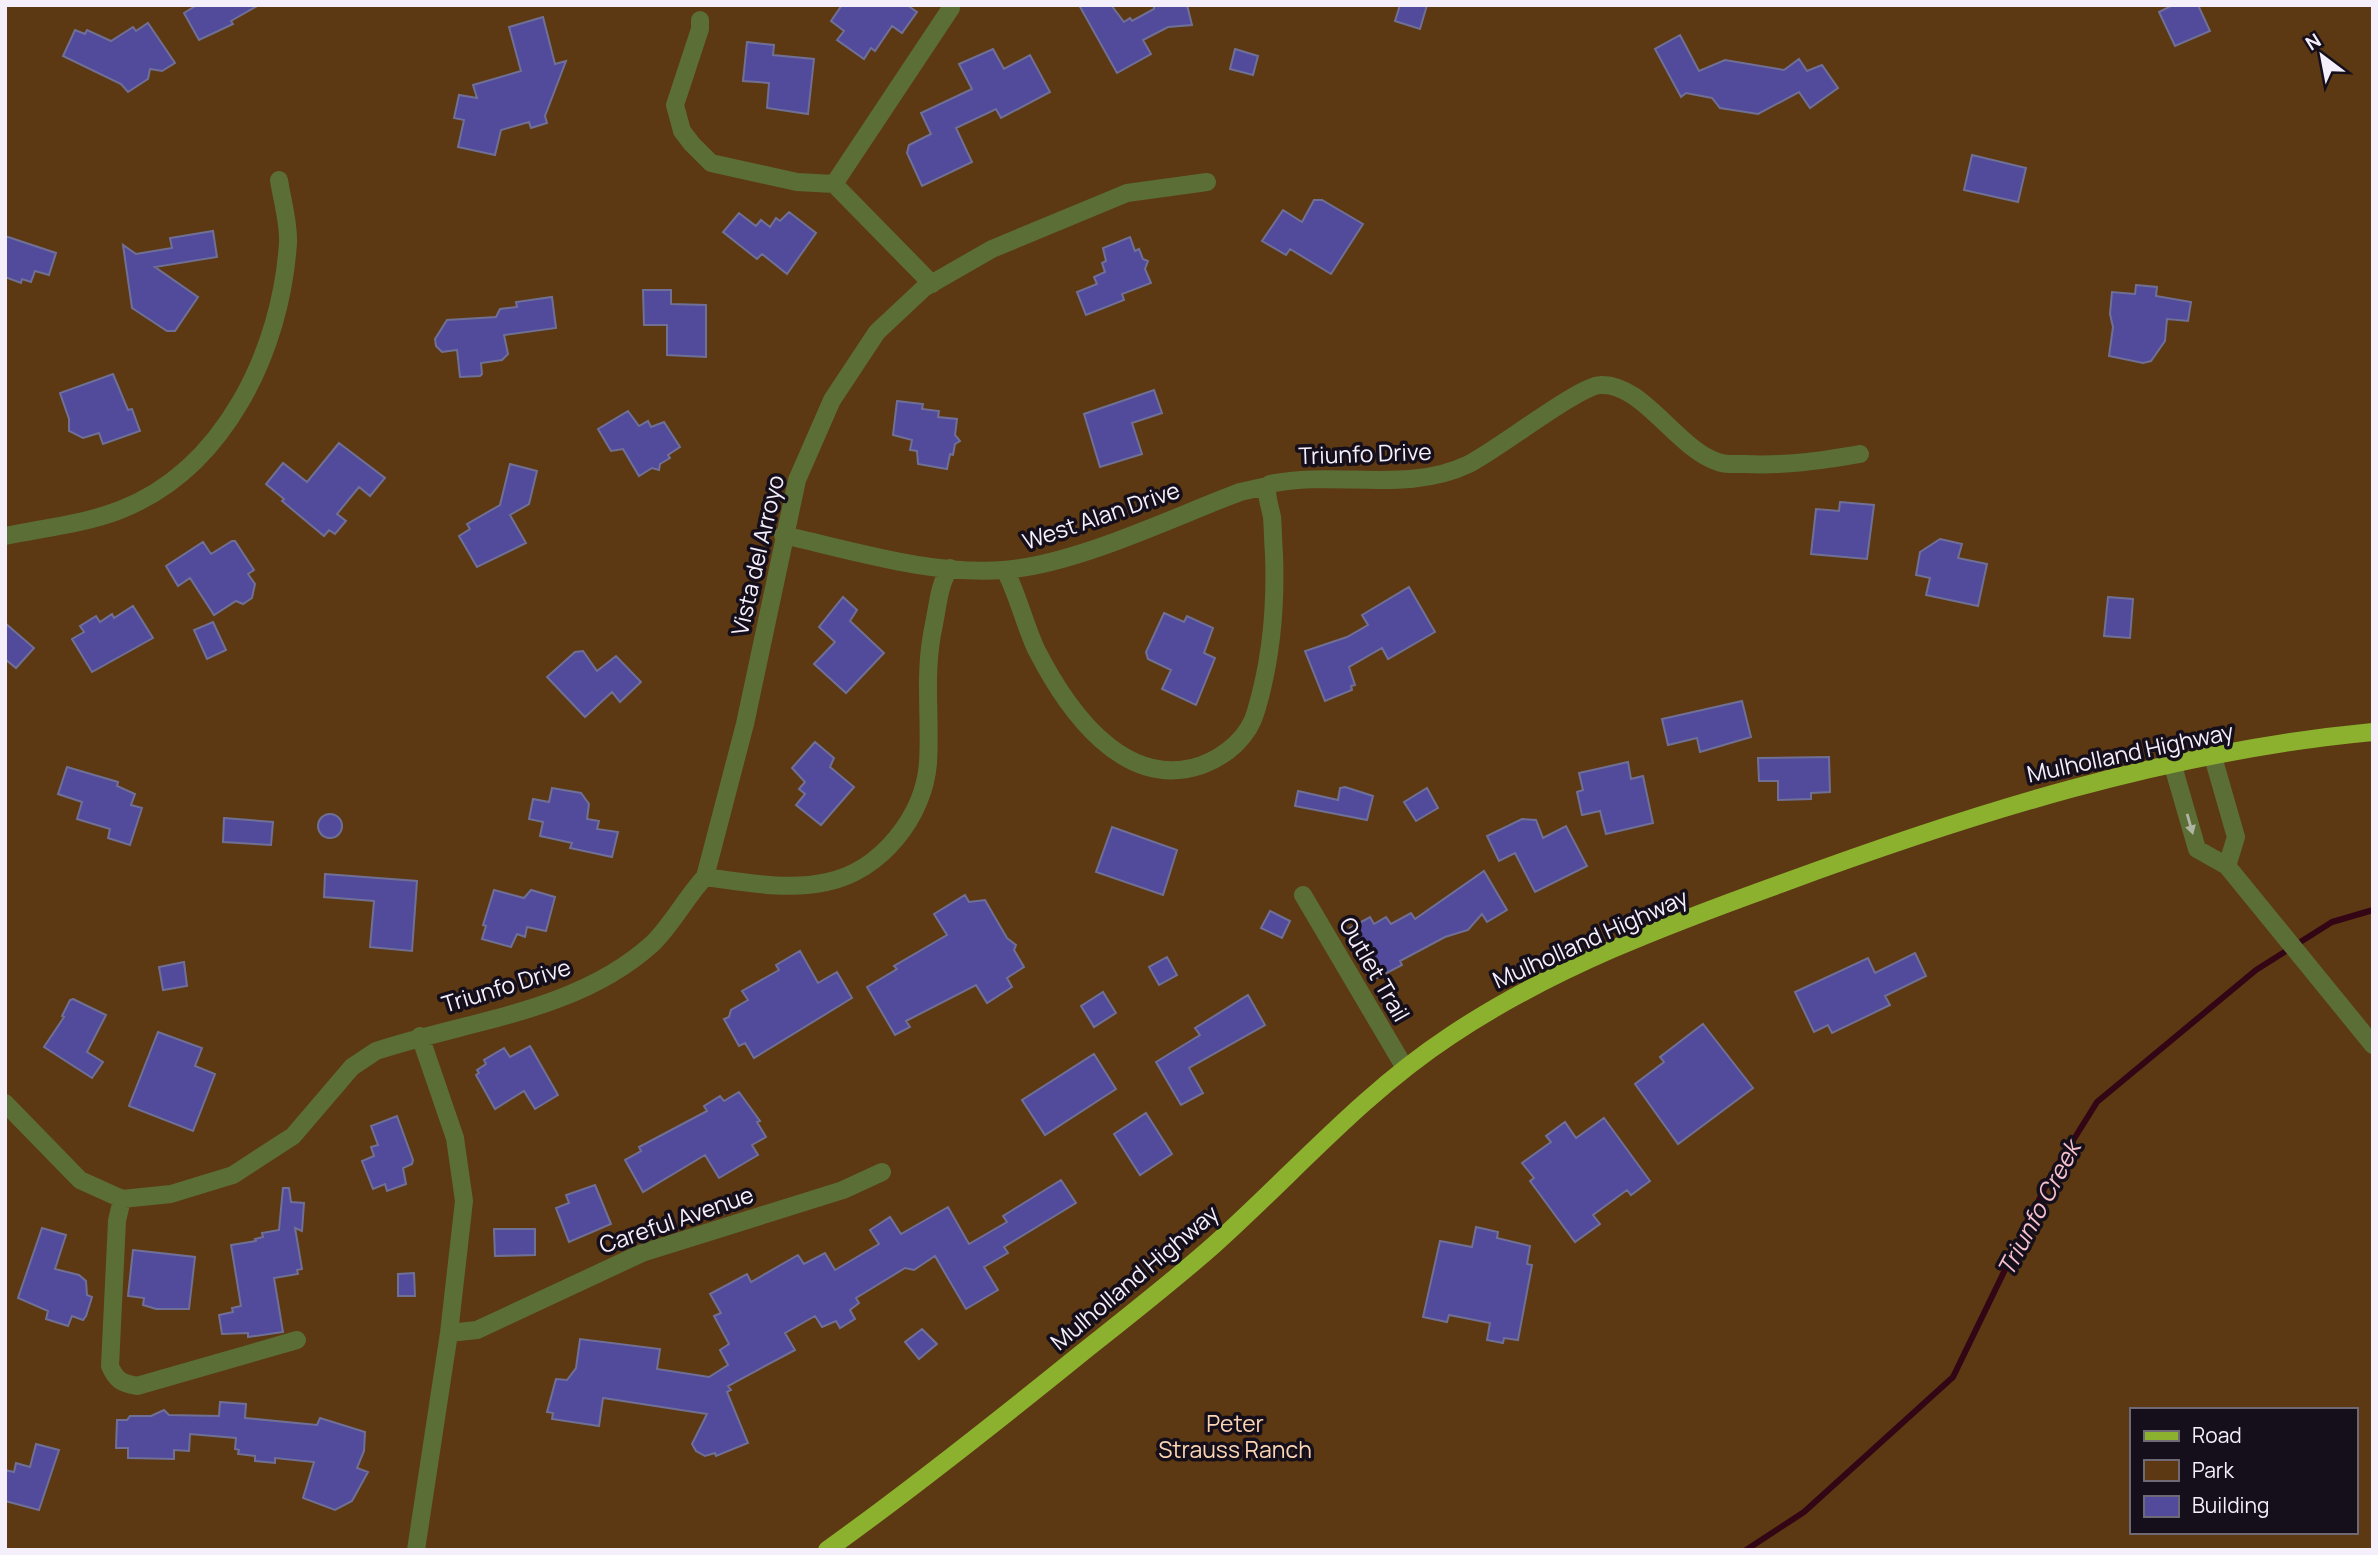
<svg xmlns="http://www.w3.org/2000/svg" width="2378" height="1555" viewBox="0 0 2378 1555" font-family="Manrope,sans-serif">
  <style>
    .green { fill: #5c3913; fill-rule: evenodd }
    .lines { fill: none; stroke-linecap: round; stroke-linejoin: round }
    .stream { stroke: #340515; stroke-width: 6 }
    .building { fill: #524a9a; stroke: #707096; stroke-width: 2 }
    .minor { stroke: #5b6e36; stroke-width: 18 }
    .major { stroke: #8cb12f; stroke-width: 18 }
    .oneway { fill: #b0b5a3 }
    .labels { text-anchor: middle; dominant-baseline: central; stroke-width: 7; stroke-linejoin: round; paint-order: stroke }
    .street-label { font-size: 23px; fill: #f5effc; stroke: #150f1c }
    .park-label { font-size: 23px; fill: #fcd6b3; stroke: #150f1c }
    .water-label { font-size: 24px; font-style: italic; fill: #f7c1cc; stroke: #150f1c }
  </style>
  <rect width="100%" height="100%" fill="#302140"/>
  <path class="green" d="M5,5h2368v1545h-2368zM2131,1410h224v122h-224z"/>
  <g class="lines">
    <path class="stream" d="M1746,1550l58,-38 149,-135 96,-198 48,-77 159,-132 76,-48 41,-12"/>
  </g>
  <path class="building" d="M197,5h62l-28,16 2,3 -34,16 -15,-27z
    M842,5h65l10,7 -15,21 -10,-7 -17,25 -4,-3 -7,11 -27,-19 7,-9 -13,-10z
    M1079,5h32l13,17 6,-4 2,3 22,-12v-4h33l5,20 -24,2 -25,13 8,14 -34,19z
    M1400,5h27l-7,24 -25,-8z
    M2173,5h25l12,26 -35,15 -16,-34z
    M543,17l12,47 11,-3 -21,55 2,7 -16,5 -2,-6 -28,8 -6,25 -37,-8 6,-27 -10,-2 5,-23 18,3 -4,-13 48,-14 -12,-44z
    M148,23l27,40 -13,8 -12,-2 -2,10 -20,13 -7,-8 -58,-28 12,-26 10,4 2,-4 24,11 22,-14 3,4z
    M1680,35l19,36 26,-11 59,10 15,-11 8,12 15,-6 16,23 -28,20 -11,-16 -41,22 -38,-6 -8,-10 -26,-5 -5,4 -26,-48z
    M747,42l27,3 -1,10 41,4 -6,55 -41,-6 2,-25 -26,-2z
    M993,49l11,20 26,-14 20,37 -49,26 -5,-9 -40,19 16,34 -50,24 -15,-33 2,-8 22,-11 -10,-21 51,-24 -13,-25z
    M1235,49l23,7 -5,19 -23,-6z
    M1972,155l54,13 -8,34 -54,-12z
    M1314,200h8l41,24 -32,50 -41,-25 -4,6 -24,-14 21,-31 19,12z
    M789,212l27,21 -29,41 -25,-20 -5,5 -34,-27 16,-19 17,13 5,-6 9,7 6,-9 4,3z
    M213,231l4,26 -62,10 43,30 -23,34h-8l-35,-23 -9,-63 13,9 36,-6 -2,-10z
    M5,236l51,17 -7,22 -14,-4 -4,11 -9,-3 -1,4 -16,-6z
    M1130,237l5,14 4,-2 4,10 5,2 -3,8 6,14 -29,11 2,6 -38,15 -9,-23 20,-8 -3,-7 11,-5 -3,-9 4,-2 -3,-13z
    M2136,285l21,2 -1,9 35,6 -3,19 -21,-2 -2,22 -14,20 -8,2 -34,-7 4,-29 -3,-13 2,-22 23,2z
    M643,290h28v14l35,1v52l-39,-2v-30h-23z
    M552,297l4,31 -52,7 4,19 -6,6 -21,3 1,11 -2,2 -20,1 -3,-27 -15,2 -6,-6 -1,-7 12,-19 49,-3 4,-8 17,-2 -1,-5z
    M113,374l15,36 4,-1 8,22 -37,13 -4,-11 -16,5 -14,-7v-12l-9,-26z
    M1154,390l8,23 -30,10 10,31 -42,13 -16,-53z
    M897,401l26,3 -1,5 17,2 -1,6 19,2 -2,16 5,6 -5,3 -2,11 -3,-1 -3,15 -29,-5 -1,-13 -7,-1 2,-10 -19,-5z
    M628,411l11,15 9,-5 3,6 13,-5 16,25 -12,8 2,3 -10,6 -1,6 -7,-2 -13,8 -16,-27 -12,2 -13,-22z
    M339,443l46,35 -15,18 -11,-9 -22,27 9,7 -11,13 -6,-4 -5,6 -42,-35 2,-2 -18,-15 17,-21 24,19z
    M510,464l27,7 -8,33 -19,11 16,28 -49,24 -18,-31 11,-7 -3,-5 33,-19z
    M1840,502l34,3 -7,54 -56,-5 5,-45 23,2z
    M1940,539l22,5 -4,14 29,6 -9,42 -52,-11 4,-17 -14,-3 4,-23z
    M232,541h3l19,29 -6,4 7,10 -3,14 -9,6 -7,-3 -22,14 -24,-37 -12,8 -12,-20 37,-24 8,12z
    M1409,587l26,45 -47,27 -6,-11 -33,19 6,18 -4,1 1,4 -27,11 -20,-50 42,-14 21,-12 -6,-10z
    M843,597l14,13 -7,11 34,32 -38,40 -32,-29 21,-22 -16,-15z
    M2108,597l25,2 -3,39 -26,-2z
    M133,606l20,32 -61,34 -20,-33 12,-7 -4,-6 16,-10 4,6 12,-8 2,4z
    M1164,613l20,9 3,-6 26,12 -9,25 11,5 -19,47 -34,-16 9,-19 -23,-11 -2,-7z
    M213,622l13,28 -19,9 -13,-29z
    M5,623l29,25 -18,20 -11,-9z
    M583,651l14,20 19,-15 25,26 -21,20 -8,-10 -27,25 -38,-40 28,-25z
    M1742,701l9,36 -51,15 -3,-14 -29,7 -6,-26z
    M815,742l19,16 -4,9 24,20 -33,38 -25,-20 9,-11 -6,-5 6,-7 -13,-14z
    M1829,757l1,35 -19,1v6l-33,1v-19h-19l-1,-23z
    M1628,762l3,17 12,-3 10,47 -47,11 -6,-23 -18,4 -5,-23 6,-2 -4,-17z
    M67,767l51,15 -1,4 18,8 -4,11 11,3 -12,37 -22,-7 2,-9 -33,-10 5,-17 -24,-8z
    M1345,787l28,9 -6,24 -72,-14 3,-15 40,9 2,-12z
    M552,788l29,5 8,11 -2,15 12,2 -2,8 21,3 -6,25 -42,-9 2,-5 -32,-7 3,-14 -14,-3 4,-20 16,3z
    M1427,788l11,20 -22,13 -12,-19z
    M318 826a12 12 0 1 1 24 0a12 12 0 1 1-24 0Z
    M224,818l49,4 -2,23 -48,-3z
    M1522,819l14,1 7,18 23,-12 21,40 -52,26 -20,-39 -16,8 -12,-25z
    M1112,827l65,23 -14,45 -67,-23z
    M1484,871l23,39 -20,12 -5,-8 -14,16 -23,7 -45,24 2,4 -25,13 -27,-50 20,-11 4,7 12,-7 5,7 20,-11 4,6z
    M325,874l92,7 -5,70 -42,-4 4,-46 -50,-4z
    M494,890l30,8 7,-8 24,7 -9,34 -19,-4 -2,10 -8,-3 -6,13 -29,-8 4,-13 -3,-1z
    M965,895l4,7 16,-2 22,38 9,7 -2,5 10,17 -17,11 5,9 -25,16 -11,-18 -70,36 4,6 -15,8 -28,-48 30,-18 -3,-3 53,-31 -13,-21z
    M1270,911l20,10 -8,17 -21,-10z
    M800,951l18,32 19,-11 15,26 -98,60 -9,-15 -6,3 -15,-27 5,-2 2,-7 17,-10 -6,-9 37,-21 -3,-5z
    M1915,953l11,23 -41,20 5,9 -58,28 -4,-8 -14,7 -19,-40 73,-34 7,15z
    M1167,957l10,18 -18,10 -10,-18z
    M184,962l3,24 -24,4 -4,-23z
    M1103,992l13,21 -22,14 -13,-21z
    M1248,995l17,30 -76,43 14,25 -22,12 -25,-43 44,-27 -5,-7z
    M73,999l33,16 -19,37 16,10 -11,16 -48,-31 20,-30 -2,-1 8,-16z
    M1703,1024l50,64 -75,56 -43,-60 29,-22 -4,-5z
    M158,1032l44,16 -7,18 20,8 -22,57 -64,-25z
    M530,1046l28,49 -23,14 -11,-18 -29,18 -19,-34 3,-2 -2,-3 9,-6 -2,-4 20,-12 6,9z
    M1094,1054l22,35 -71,46 -23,-35z
    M739,1092l21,29 -3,1 9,15 -14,8 6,10 -39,23 -14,-23 -62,37 -18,-32 16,-9 -2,-4 68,-36 -3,-5 16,-10 4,5z
    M1146,1113l26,41 -32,21 -26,-41z
    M397,1116l16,44 -1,4 -9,4 3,16 -19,7 -2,-7 -12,5 -11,-28 12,-5 -3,-9 7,-2 -7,-19z
    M1604,1118l46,63 -19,14 -4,-5 -34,25 7,9 -25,18 -45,-61 4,-3 -12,-15 29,-21 -5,-6 19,-14 11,16z
    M1061,1180l15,23 -72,44 4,6 -24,14 14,23 -32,19 -31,-53 -21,14 -9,-2 -49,30 3,5 -9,7 5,9 -15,9 -4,-7 -14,6 -7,-11 -30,17 10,17 -67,36 3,4 -4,2 21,51 -32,13 -1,-3 -10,3 -9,-5 -4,-7 15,-30 -104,-16 -4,28 -47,-7 1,-6 -6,-1 9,-33 11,1 9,-12 4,-29 80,10 -3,20 52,8 19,-12 -8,-15 9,-6 -15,-28 7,-3 -11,-19 37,-20 4,8 47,-27 6,9 21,-11 10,17 44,-26 -9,-14 20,-13 11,17 47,-27 21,37 38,-22 -4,-6z
    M595,1185l16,39 -42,18 -13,-34 13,-5 -3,-8z
    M283,1188h6l2,14 13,1 -2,28 -7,-3 7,41 -5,1 1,4 -24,4 9,54 -35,5v-4l-26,1 -3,-19 14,-3 -1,-4 9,-2 -10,-61 25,-4 -1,-2 8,-2 -1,-4 17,-3z
    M1476,1227l22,5 -1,6 33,8 -3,18 5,1 -14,75 -14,-2 -1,5 -16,-3 3,-17 -41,-8 -2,7 -24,-5 17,-76 32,6z
    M42,1228l24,7 -11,34 24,6 7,6 1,14 5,2 -6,19 -3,4 -11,-4 -4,10 -22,-7 2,-8 -30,-13z
    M494,1229h41v26l-40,1z
    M133,1250l62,7 -6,52h-33l-13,-4 1,-7 -16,-2z
    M414,1273l1,23h-17v-22z
    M922,1329l15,15 -18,15 -14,-17z
    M220,1402l26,2 -1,14 72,7 3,-7 45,14 -1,19 -7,17 11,4 -16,29 -17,9 -32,-12 11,-36 -39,-4v5l-20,-2v-5l-17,-2 1,-4 -4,-1 1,-11 -46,-4 -1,17 -15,-1v9l-46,-1v-10h-12l1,-28h10l3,-4h21l13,-6 5,5 50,1z
    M36,1444l23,6 -20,60 -34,-9v-31l9,2 2,-9 14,4z"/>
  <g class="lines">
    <path class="minor" d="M700,20v9l-25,76 7,26 10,13 19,19 86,19 37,2 98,100
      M834,184l117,-176
      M783,535c72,16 147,40 220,35 72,-5 168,-52 237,-78l27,-6
      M5,536c38,-8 79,-12 115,-26 105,-41 161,-160 168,-267 1,-20 -6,-43 -9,-63
      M1005,570c13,25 19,53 31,79 31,61 88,143 166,116 24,-9 47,-28 54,-54 15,-50 20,-105 18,-157 -1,-12 -1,-25 -2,-37 -2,-11 -6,-20 -5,-31l3,-2c67,-14 137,10 199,-20 28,-14 110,-78 131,-79 42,-3 77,64 118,77 7,3 18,2 26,2 41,2 75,-3 116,-10
      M2213,757l23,80 -9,29
      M2173,766l24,83 30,17 146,179
      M705,877l40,-153 52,-244 35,-80 45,-68 47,-44 68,-39 135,-56 80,-11
      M1303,895l102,173
      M5,1103l75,77 42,19 49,-5 62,-19 60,-39 59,-69 24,-16c93,-31 201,-39 276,-107 20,-19 34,-47 53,-67 39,5 83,14 122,5 54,-11 97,-66 101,-119 3,-49 -5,-89 6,-139 4,-19 5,-40 16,-56
      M122,1199l-5,22 -7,145c6,14 11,17 27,20l160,-46
      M449,1333l28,-3 165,-77 201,-63 39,-18
      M416,1550l33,-217 15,-132 -9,-63 -35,-102"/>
    <path class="major" d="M827,1550c88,-63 172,-130 256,-198 44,-35 89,-70 132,-108 78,-70 147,-150 235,-208 101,-68 219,-112 333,-153 190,-70 386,-132 590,-151"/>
  </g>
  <defs><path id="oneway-solid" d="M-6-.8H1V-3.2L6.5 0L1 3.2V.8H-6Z" transform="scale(1.75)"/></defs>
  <use class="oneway" href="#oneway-solid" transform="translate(2190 824) rotate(74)"/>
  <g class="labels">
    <g class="street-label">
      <text transform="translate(1365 453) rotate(-2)">Triunfo Drive</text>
      <text transform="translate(1101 515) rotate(-19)">West Alan Drive</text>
      <text transform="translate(757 555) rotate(-77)">Vista del Arroyo</text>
      <text transform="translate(2130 752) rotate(-12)">Mulholland Highway</text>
      <text transform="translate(1590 938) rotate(-24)">Mulholland Highway</text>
      <text transform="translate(1375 969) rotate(60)">Outlet Trail</text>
      <text transform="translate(506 985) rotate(-17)">Triunfo Drive</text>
      <text transform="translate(676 1219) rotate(-19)">Careful Avenue</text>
      <text transform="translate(1134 1277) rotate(-40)">Mulholland Highway</text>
    </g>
    <g class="park-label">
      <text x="1235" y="1423">Peter<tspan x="1235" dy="26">Strauss Ranch</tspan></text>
    </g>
    <g class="water-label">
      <text transform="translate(2038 1208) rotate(-62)">Triunfo Creek</text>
    </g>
  </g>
  <rect width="2378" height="1555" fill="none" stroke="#f5effc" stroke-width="14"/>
  <rect x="2130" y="1408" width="228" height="126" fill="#150f1c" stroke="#6f6976" stroke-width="2"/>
  <rect x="2144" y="1431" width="35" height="10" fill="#8cb12f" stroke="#6f6976" stroke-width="2"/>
  <text x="2192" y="1443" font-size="21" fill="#f5effc">Road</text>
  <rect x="2144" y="1460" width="35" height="21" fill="#5c3913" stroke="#6f6976" stroke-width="2"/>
  <text x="2192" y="1478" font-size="21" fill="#f5effc">Park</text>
  <rect x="2144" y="1496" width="35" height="21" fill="#524a9a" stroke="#6f6976" stroke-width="2"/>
  <text x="2192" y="1513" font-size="21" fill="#f5effc">Building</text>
  <g transform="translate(2322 56) rotate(328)" stroke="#150f1c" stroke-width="5" paint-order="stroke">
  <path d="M0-5L12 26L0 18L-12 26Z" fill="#f5effc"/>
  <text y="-10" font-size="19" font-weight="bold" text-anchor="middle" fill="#f5effc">N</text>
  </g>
</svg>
